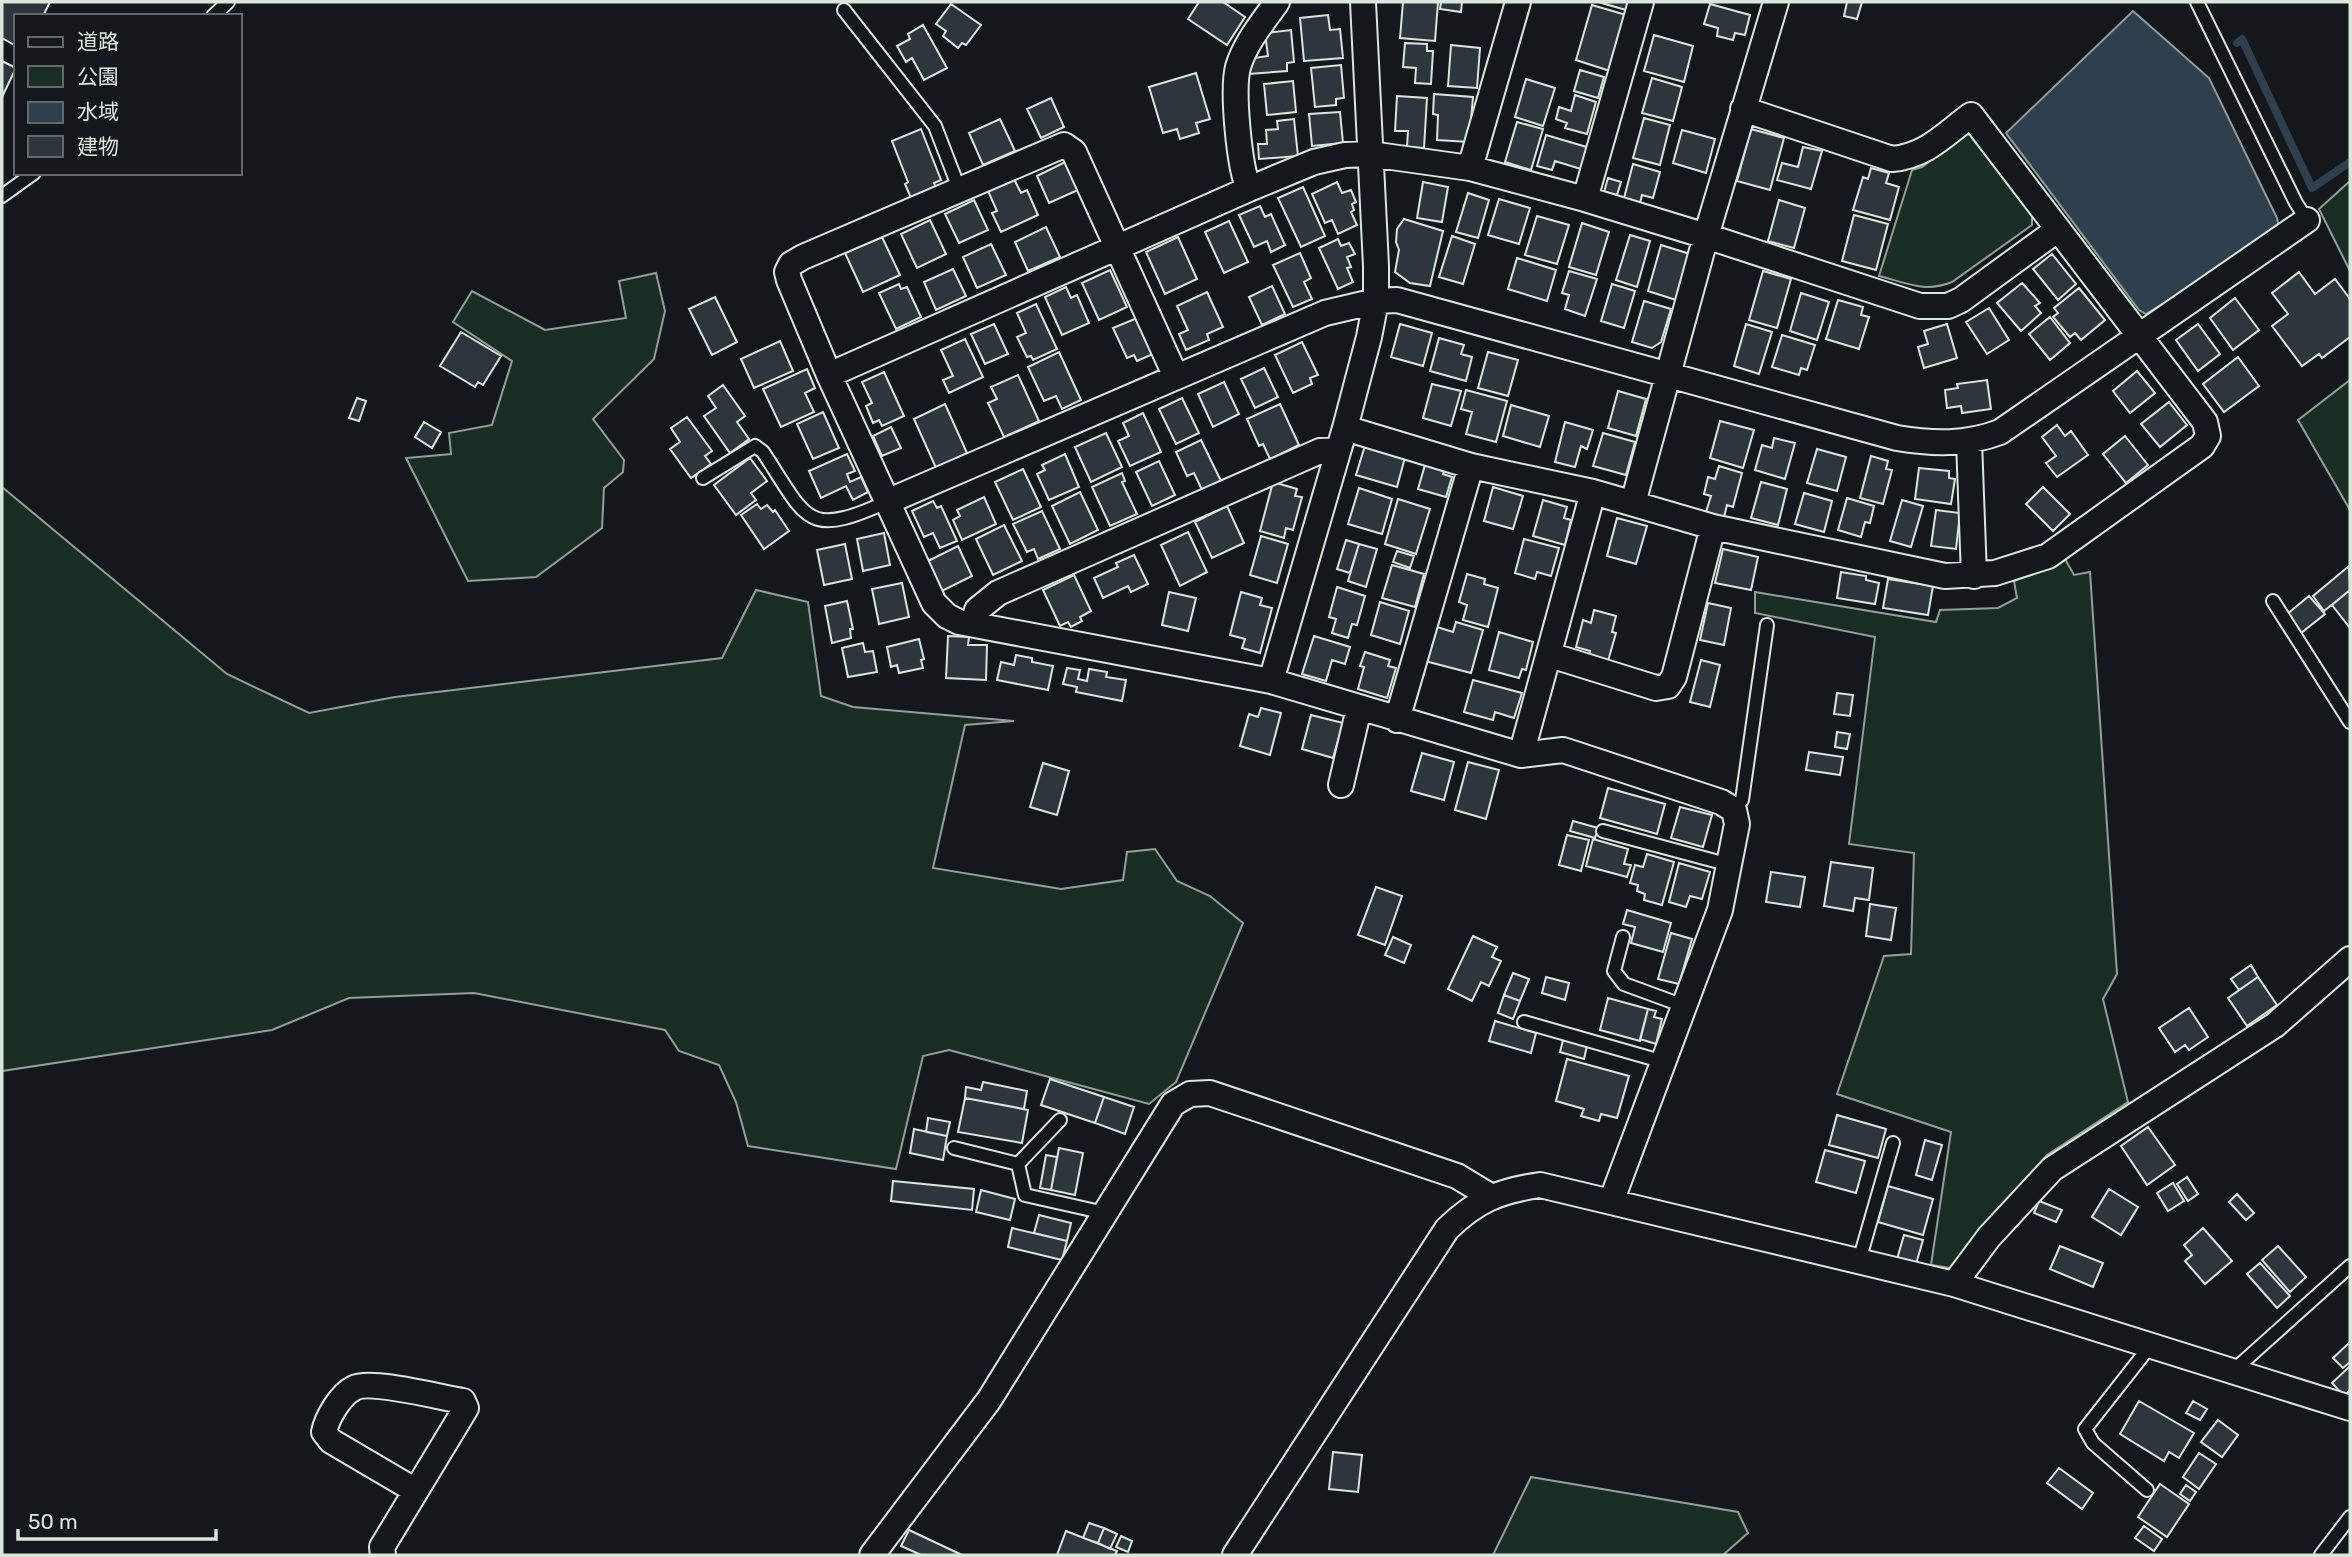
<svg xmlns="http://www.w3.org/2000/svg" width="2352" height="1557" viewBox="0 0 2352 1557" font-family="Rubik,'Noto Sans JP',sans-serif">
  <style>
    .green { fill: #1a2d24; stroke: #939e99; stroke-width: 2 }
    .water { fill: #2f3f4d; stroke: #939e99; stroke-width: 2 }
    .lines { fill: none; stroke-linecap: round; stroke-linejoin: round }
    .stream { stroke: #2f3f4d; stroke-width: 8 }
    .building { fill: #2c363c; stroke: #d8e6dc; stroke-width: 2 }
    .lane-casing { stroke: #d8e6dc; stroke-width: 16 }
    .street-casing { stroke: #d8e6dc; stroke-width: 28 }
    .lane { stroke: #14181c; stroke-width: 12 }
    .street { stroke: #14181c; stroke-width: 24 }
  </style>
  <rect width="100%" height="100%" fill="#14181c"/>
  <path class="green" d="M1966,134l10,2 56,79v10l-80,57c-27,11 -45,1 -73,-6l33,-106 10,-3z
    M2350,181v90l-31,-62z
    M656,273l9,38 -11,48 -61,60 31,41 -1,12 -19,16 -2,40 -66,49 -68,4 -62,-123 45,-4 -2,-21 43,-8 20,-64 -59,-39 19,-31 73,39 81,-12 -7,-37z
    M2350,380v130l-52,-90z
    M2,487l225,187 82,39 86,-16 327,-39 34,-68 52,12 13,94 32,11 161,14 -49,4 -32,143 128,21 62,-9 4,-28 28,-3 22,32 33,15 33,27 -67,159 -27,22 -200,-54 -26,6 -27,113 -148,-23 -12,-44 -17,-37 -40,-14 -14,-21 -191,-37 -125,5 -77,32 -270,41z
    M2065,559l9,16 16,-3 27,402 -14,25 25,103 -81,53 -97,113 -19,-3 20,-133 -114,-38 47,-138 27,-2 3,-101 -65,-9 26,-207 -120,-24v-21l181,30 4,-12 58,-2 19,-10 -3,-17z
    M1531,1477l207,35 10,21 -25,22h-230z"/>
  <path class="water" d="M2133,11l76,67 68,140 3,13 -134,83 -7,-4 -133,-177z"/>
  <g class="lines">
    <path class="stream" d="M2237,43l5,-4 70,149 38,-26"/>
  </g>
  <path class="building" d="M2,2h48l-7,14h-27v30l-14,-8z
    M1199,2h24l22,15 -18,28 -39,-26z
    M1403,2h35l-3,39 -35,-3z
    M1441,2h21l-1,10 -21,-3z
    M1598,2h31l-3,8z
    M1847,2h15l-5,17 -13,-3z
    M951,4l30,21 -15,20 -4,-2 -4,5 -15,-12 3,-5 -10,-7z
    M1710,4l40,11 -5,20 -10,-2 -2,7 -16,-4 1,-8 -14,-4z
    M1592,5l34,10 -16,56 -34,-11z
    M1328,15l2,15 10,-1 3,29 -39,3 -4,-43z
    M923,25l24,43 -23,12 -12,-22 -6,4 -9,-16 13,-7 -2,-5z
    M1291,30l3,32 -7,1v8l-38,3 -2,-15 21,-3 -3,-23z
    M1654,35l39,11 -9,36 -40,-11z
    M1405,43l22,1v7h6l-2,33 -16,-1 1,-15 -13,-1z
    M1451,45l29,3 -3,40 -29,-2z
    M2,61l14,7 -14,29z
    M1341,65l3,33 -8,1v6l-21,2 -4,-39z
    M1580,70l24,7 -6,21 -24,-7z
    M1196,73l14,46 -14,4 3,10 -19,6 -3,-10 -14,4 -14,-46z
    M1652,78l30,9 -9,34 -31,-8z
    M1526,79l29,9 -12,38 -28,-9z
    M1293,81l3,31 -29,3 -3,-31z
    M1434,94l39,3 -4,45 -32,-2 1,-25 -5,-1z
    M1575,95l21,7 -9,32 -22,-6 2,-5 -11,-4 3,-12 12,4z
    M1397,96l30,2 -3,50 -17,-1 1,-16h-13z
    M1051,98l13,29 -23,11 -14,-29z
    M1340,112l3,31 -31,3 -3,-32z
    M1644,118l26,7 -10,40 -27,-7z
    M1000,119l15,32 -32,14 -14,-32z
    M1294,119l4,37 -39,3 -1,-15h9l-1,-14 12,-1 -1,-8z
    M1517,122l26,7 -12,41 -26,-8z
    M921,129l20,51 -7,3 2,5 -25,10 -6,-14 3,-2 -16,-41z
    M1751,129l33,9 -14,52 -33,-9z
    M1682,130l33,9 -9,34 -33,-10z
    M1546,135l44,13 -6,22 -29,-9 -3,9 -15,-4z
    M1803,147l19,4 -11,38 -34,-9 5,-17 16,4z
    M1065,162l13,28 -29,13 -12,-27z
    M1633,164l27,8 -7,26 -11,-3 -2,8 -16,-5z
    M1871,168l18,5 -3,10 13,4 -9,33 -37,-10 10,-33 5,2z
    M1608,178l13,4 -4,13 -13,-3z
    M1014,179l7,14 6,-3 11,25 -37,17 -9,-19 5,-2 -9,-20z
    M1337,182l5,11 9,-3 5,12 -4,2 2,6 -3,2 6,13 -19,9 -6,-14 -7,3 -13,-29z
    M1423,182l25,5 -6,35 -25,-4z
    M1303,187l22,49 -24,11 -23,-49z
    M1468,193l21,7 -11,38 -22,-6z
    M1499,199l31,9 -11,36 -31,-9z
    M974,200l14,30 -29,13 -14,-29z
    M1779,200l26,8 -11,40 -26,-7z
    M1260,206l5,11 6,-3 14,31 -14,7 -4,-11 -13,6 -15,-32z
    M1854,215l34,9 -12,46 -34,-9z
    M1537,216l32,9 -12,39 -32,-9z
    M1404,219l39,12 -13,55 -20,-3 -15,-11 4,-22 -3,-8 1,-13z
    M930,220l16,34 -29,14 -16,-34z
    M1229,221l19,41 -24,11 -19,-41z
    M1582,223l27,9 -13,43 -27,-8z
    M1046,227l14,30 -32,14 -13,-29z
    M1630,235l20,6 -13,46 -21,-7z
    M1452,236l23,8 -12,40 -24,-7z
    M882,237l18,38 -37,17 -18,-39z
    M1178,237l19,42 -32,15 -19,-42z
    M1338,239l3,7 8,-3 6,11 -8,3 4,10 -4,1 6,14 -15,7 -19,-41z
    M991,244l15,31 -29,13 -14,-31z
    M1661,245l29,9 -14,46 -28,-9z
    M1300,253l11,25 -7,4 8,17 -19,8 -20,-42z
    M2052,254l24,30 -18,16 -25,-31z
    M1517,258l39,12 -9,31 -39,-12z
    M953,269l13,27 -30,14 -12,-28z
    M1110,270l17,37 -28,13 -17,-37z
    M1569,271l28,8 -12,37 -20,-7 4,-14 -7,-2z
    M1763,271l28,8 -14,49 -28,-8z
    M2299,272l16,22 20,-15 15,20v38l-28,21 -3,-4 -17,12 -30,-40 16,-12 -16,-21z
    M2022,283l18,20 -5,3 6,7 -20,18 -24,-28z
    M899,284l2,5 6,-2 14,30 -25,12 -17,-36z
    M1612,284l23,7 -11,37 -23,-7z
    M1272,286l13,28 -23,11 -13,-28z
    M1066,287l5,11 6,-3 12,28 -27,12 -17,-38z
    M2079,288l26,32 -24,20 -6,-7 -5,4 -17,-20 5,-4 -4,-5z
    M1207,292l16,35 -16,7 2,6 -23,10 -7,-16 9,-4 -11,-24z
    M1801,293l28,9 -12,38 -27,-9z
    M715,297l22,45 -25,13 -23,-46z
    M2235,298l24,32 -26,20 -23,-32z
    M1838,300l25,7 -2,8 8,2 -10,32 -33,-10z
    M1644,301l27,8 -10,33 -9,6 -20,-6z
    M1036,304l21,45 -24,11 -2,-4 -4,1 -10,-20 9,-4 -9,-20z
    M1989,308l20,32 -22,14 -21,-32z
    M2050,317l20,26 -20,17 -21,-26z
    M1137,318l16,36 -16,7 -3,-6 -7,3 -14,-30z
    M994,324l14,30 -23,10 -14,-30z
    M1400,324l32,9 -9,33 -32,-9z
    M1746,324l26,8 -13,42 -25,-8z
    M1947,324l10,34 -33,10 -6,-21 10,-3 -4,-13z
    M2198,324l22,30 -22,17 -22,-31z
    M461,332l40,24 -18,29 -5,-3 -3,5 -35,-21z
    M1782,335l33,10 -8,25 -6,-2 -2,7 -27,-8z
    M1439,338l25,7 -3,9 11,3 -6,24 -36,-10z
    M965,339l18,38 -34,16 -6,-13 10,-4 -12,-26z
    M780,341l13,30 -39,17 -13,-29z
    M1302,342l16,33 -8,3 2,6 -19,9 -18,-38z
    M1059,352l22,48 -19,9 -6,-13 -12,5 -16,-34z
    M1488,352l30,8 -10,36 -30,-8z
    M2238,357l21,29 -35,26 -21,-28z
    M1264,368l14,29 -23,11 -14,-29z
    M807,369l8,19 -10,5 9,19 -33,15 -18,-38z
    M2137,371l18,22 -25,20 -17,-22z
    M884,372l20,44 -22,10 -3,-6 -6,3 -7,-17 6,-3 -10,-21z
    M1018,375l21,46 -35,16 -16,-34 9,-4 -6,-12z
    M1987,380l4,29 -29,4 -1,-7 -14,2 -2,-18 13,-2 -1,-4z
    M1224,382l15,32 -26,13 -15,-33z
    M1432,384l29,7 -10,35 -28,-8z
    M723,385l22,31 -8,6 12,17 -19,14 -26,-37 12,-8 -8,-12z
    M1466,390l41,11 -11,41 -30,-8 6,-22 -11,-3z
    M1618,391l28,8 -10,37 -28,-8z
    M357,398l9,3 -7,20 -10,-3z
    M1182,398l17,35 -23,11 -17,-35z
    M2169,402l18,23 -27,22 -19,-23z
    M945,404l22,49 -31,15 -22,-49z
    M1280,404l19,41 -29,14 -7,-15 -4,2 -12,-27z
    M1511,405l38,11 -9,31 -37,-11z
    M823,412l16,36 -26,11 -16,-35z
    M1143,413l18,39 -31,14 -12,-25 11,-5 -6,-13z
    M687,417l25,34 -7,5 6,8 -20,14 -21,-29 10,-7 -9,-14z
    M1720,421l34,9 -11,38 -33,-10z
    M424,422l17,10 -9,16 -17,-11z
    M1565,422l28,8 -6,19 -6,-3 -6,21 -20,-5z
    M2057,425l8,11 6,-5 17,24 -31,22 -11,-14 10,-7 -14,-19z
    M891,427l10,21 -19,8 -9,-20z
    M1106,433l16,34 -31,15 -16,-35z
    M1603,433l32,9 -9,33 -33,-9z
    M2125,436l23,29 -22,18 -23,-29z
    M1774,438l21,5 -10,36 -30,-9 7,-25 10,3z
    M1367,439l40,11 -10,37 -41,-12z
    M1201,440l20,41 -19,9 -8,-17 -7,3 -11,-24z
    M1817,449l29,8 -9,34 -30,-8z
    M847,454l8,17 -8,3 3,8 11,-5 7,15 -15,8 -7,-14 -25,12 -12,-27z
    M1065,454l14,33 -30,13 -12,-26 8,-4 -3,-5z
    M1871,456l17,5 -2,8 6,1 -9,34 -23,-6z
    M750,458l17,23 -16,12 5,7 -20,15 -22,-30z
    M1159,461l16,34 -23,11 -16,-34z
    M1425,465l19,6 -1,3 9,3 -6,20 -28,-8z
    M1719,466l23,7 -9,34 -6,-2 -3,12 -18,-5 5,-16 -7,-2 4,-17 7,2z
    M1919,468l30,3v7l6,1 -4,25 -36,-5z
    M1023,469l18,38 -28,13 -18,-38z
    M1122,473l3,8 -3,1 15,32 -27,12 -18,-39z
    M1273,482l24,7 -2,7 7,1 -9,33 -7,-2 -2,10 -24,-7z
    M1761,482l26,7 -9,36 -27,-7z
    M1493,487l30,9 -10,33 -29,-8z
    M2043,487l27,27 -17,17 -27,-27z
    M1359,488l33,11 -10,35 -34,-10z
    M1080,492l18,38 -28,14 -18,-38z
    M1804,493l28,8 -8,31 -29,-8z
    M984,497l12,27 -34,16 -9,-20 7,-4 -3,-6z
    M1847,498l27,8 -4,17 -5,-1 -4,15 -23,-7z
    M1398,499l32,10 -14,45 -31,-10z
    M1543,500l24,7 -3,11 7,2 -6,25 -32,-9z
    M1902,500l21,6 -12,41 -21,-6z
    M933,501l4,7 4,-2 16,35 -17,7 -7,-15 -9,4 -12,-26z
    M757,504l4,5 6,-4 6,7 2,-2 14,21 -25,18 -23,-34z
    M1227,506l17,37 -32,15 -17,-36z
    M1936,510l24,3 -4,36 -25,-3z
    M1042,511l18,38 -22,10 -4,-10 -7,3 -14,-28z
    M1617,518l30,8 -11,38 -29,-8z
    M1004,525l18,36 -29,14 -17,-36z
    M1188,532l19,40 -27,14 -19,-41z
    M884,533l6,32 -27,6 -6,-32z
    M1261,536l27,8 -11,39 -27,-8z
    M1524,539l35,9 -8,28 -14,-4 -2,7 -20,-6z
    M1346,540l13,4 -9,29 -13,-4z
    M845,544l7,35 -28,6 -7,-35z
    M1359,544l18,5 -11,38 -18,-6z
    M958,546l14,30 -32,16 -14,-30z
    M1723,549l35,8 -7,33 -36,-7z
    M1397,551l17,5 -4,12 -17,-6z
    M1134,555l14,29 -17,8 -3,-6 -25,12 -9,-20 24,-11 -2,-4z
    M1392,565l32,9 -9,33 -33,-9z
    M2349,566l1,24 -26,21 -11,-15z
    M1841,572l25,4v4l13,3 -4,21 -38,-6z
    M1467,574l18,5 -1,5 14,4 -10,39 -25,-7 4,-15 -8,-3z
    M1074,575l17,36 -11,6 2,4 -11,6 -3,-5 -8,4 -17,-36z
    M1888,579l45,7 -5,29 -45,-7z
    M902,583l7,34 -30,7 -7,-35z
    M1337,587l28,9 -8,29 -5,-1 -4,14 -16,-5 4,-14 -7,-2z
    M2350,590v38l-18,-23z
    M1169,592l27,6 -8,33 -26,-6z
    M1241,592l21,6 -2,7 12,3 -12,45 -18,-5 3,-9 -15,-4z
    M2309,596l16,18 -24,19 -15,-18z
    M847,601l6,28h-3l1,9 -19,5 -7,-37z
    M1380,602l29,9 -9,33 -29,-9z
    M1708,603l23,5 -7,37 -24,-5z
    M1594,610l22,6 -4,16 4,1 -8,28 -19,-6 1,-4 -14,-4 7,-27 8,3z
    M1456,622l27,8 -12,43 -46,-12 9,-35 19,6z
    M1499,632l34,10 -7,28 -4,-1 -3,9 -30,-8z
    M948,636l21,1 -1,8h19l-1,35 -40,-2z
    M1314,636l36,11 -5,17 -13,-4 -6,21 -24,-7z
    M919,639l5,20 -3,1 2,8 -24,5 -2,-8 -6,2 -4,-20z
    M863,643l2,9 8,-1 4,21 -29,5 -6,-29z
    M1365,652l25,8 -2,6 8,2 -9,30 -29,-9 6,-22 -4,-1z
    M1016,655l16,3v4l21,4 -5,24 -51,-10 4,-18 13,3z
    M1701,660l19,5 -10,42 -20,-5z
    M1067,668l13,2 -2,9 9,2 2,-12 18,3 -1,5 20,3 -4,21 -46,-9 1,-5 -14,-3z
    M1473,680l49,13 -8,25 -19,-6 -2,8 -29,-8z
    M1837,693l16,2 -3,21 -16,-2z
    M1261,708l20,5 -11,42 -30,-9 9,-32 9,3z
    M1311,715l32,8 -10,35 -31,-9z
    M1837,732l13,2 -3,15 -12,-2z
    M1809,752l34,5 -3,18 -34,-5z
    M1422,753l32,9 -10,38 -33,-9z
    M1468,762l31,8 -13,49 -31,-9z
    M1043,763l26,8 -12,44 -27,-8z
    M1608,788l57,16 -8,30 -57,-16z
    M1680,807l32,8 -9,32 -32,-9z
    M1573,821l25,7 -3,10 -25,-7z
    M1567,835l22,5 -8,31 -22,-6z
    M1593,839l35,10 -4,15 7,1 -4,12 -41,-11z
    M1647,854l27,8 -12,43 -18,-5 1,-6 -8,-3 1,-6 -8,-2 5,-18 8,2z
    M1831,862l42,6 -4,32 -14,-2 -2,13 -29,-5z
    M1679,863l31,9 -8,27 -12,-3 -4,11 -17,-5z
    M1771,872l34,5 -5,30 -34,-5z
    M1376,887l26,9 -17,49 -27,-10z
    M1870,904l26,4 -5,32 -25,-4z
    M1627,910l44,13 -8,29 -32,-9 4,-16 -12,-3z
    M1671,933l21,6 -13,45 -21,-5z
    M1473,936l24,11 -5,10 9,4 -12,25 -8,-4 -9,19 -24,-12z
    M1393,937l18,8 -7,18 -19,-8z
    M2251,965l7,12 -19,13 -8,-11z
    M1513,973l16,6 -9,22 -16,-6z
    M1546,977l23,6 -4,17 -23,-7z
    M2258,977l19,28 -30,21 -19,-28z
    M1504,995l16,6 -7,18 -15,-6z
    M1608,998l40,11 -8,32 -40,-11z
    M2189,1008l19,29 -19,13 -4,-5 -10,7 -16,-24z
    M1648,1009l8,2 -2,6 8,2 -6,25 -16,-5z
    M1495,1021l41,12 -5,20 -42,-12z
    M1563,1040l24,6 -3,13 -24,-7z
    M1567,1059l62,17 -12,42 -16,-4 -2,7 -18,-5 3,-7 -28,-8z
    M1050,1079l54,18 -9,26 -54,-18z
    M983,1082l44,9 -3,18 -59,-11 1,-11 15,3z
    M1104,1097l30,10 -9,27 -30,-11z
    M965,1098l63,12 -6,33 -64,-11z
    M1837,1115l49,14 -8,29 -49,-13z
    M928,1118l22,4 -3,14 -21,-4z
    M2148,1127l27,38 -28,20 -26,-39z
    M914,1129l33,7 -4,24 -33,-7z
    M1925,1140l17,5 -10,35 -16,-5z
    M1059,1148l24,5 -8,42 -24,-5z
    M1825,1150l40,11 -9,32 -40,-11z
    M1046,1155l11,2 -6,33 -11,-2z
    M2187,1177l11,17 -10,7 -11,-17z
    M893,1181l81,8 -2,21 -81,-9z
    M2173,1183l11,18 -16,10 -11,-18z
    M1888,1186l45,13 -10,36 -45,-13z
    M2109,1189l29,18 -17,28 -29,-18z
    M981,1190l34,9 -5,21 -34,-8z
    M2237,1194l17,19 -8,7 -17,-18z
    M2039,1201l23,9 -6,12 -22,-9z
    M1039,1215l32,8 -4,18 -33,-8z
    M1012,1228l55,13 -5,19 -54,-13z
    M2203,1228l29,33 -27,23 -20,-23 7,-6 -8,-10z
    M1904,1235l19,5 -7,24 -19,-5z
    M2060,1246l43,17 -10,24 -43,-18z
    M2278,1246l28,31 -16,15 -28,-32z
    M2260,1263l30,33 -13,12 -30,-34z
    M2350,1342v20l-7,6 -10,-10z
    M2350,1366v24l-6,6 -12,-13z
    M2139,1401l55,32 -15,25 -10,-6 -5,9 -44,-27z
    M2193,1401l14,8 -7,11 -14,-7z
    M2218,1420l20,15 -16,22 -21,-15z
    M1333,1452l29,3 -4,37 -29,-3z
    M2199,1453l17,11 -17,25 -16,-12z
    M2059,1468l34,25 -11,16 -35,-26z
    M2160,1484l29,20 -22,33 -29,-20z
    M2186,1485l10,7 -6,9 -10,-7z
    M1089,1523l15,5 -6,15 -15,-5z
    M2144,1526l18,13 -8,12 -19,-13z
    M1104,1528l13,6 -7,15 -12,-6z
    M909,1530l53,25h-41l-20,-9z
    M1066,1531l51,20 -2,4h-58z
    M1121,1536l11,5 -4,11 -12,-5z"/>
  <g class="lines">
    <g class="lane-casing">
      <path id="lane" d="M2197,2l99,201 11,17
        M844,10l91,116 25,65
        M213,16l15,-14
        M2,196l32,-23
        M703,478l52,-32 8,6c45,68 42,87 126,49
        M2273,601l77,121
        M1734,810l8,-10 25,-175
        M1603,831l127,34
        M1623,937l-9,34 10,13 60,22
        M1524,1022l140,40
        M954,1148l64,16
        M1018,1164l7,31 80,18
        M1018,1164l42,-44
        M1859,1261l34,-118
        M2233,1371l117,-105
        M2147,1490l-54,-47 -8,-14 66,-84
        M2321,1555l29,-38"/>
    </g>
    <g class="street-casing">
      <path id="street" d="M1470,168l48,-166
        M1249,189c-10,-22 -17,-99 -11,-122 7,-24 25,-45 39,-65
        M1585,199l56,-197
        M829,375l420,-186 65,-27 31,-7 25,-1 100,14 115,31 121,37 214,70h28l13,-6 96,-70
        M1176,377l-102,-225 -10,-7 -261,112 -12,7 -4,8 2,8 40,95 105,228 13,13 12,6 312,59 250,74 42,-5 158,52 13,8 3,14 -17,86 -109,292
        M1345,428l126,38 122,26 120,35 232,49 50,-3 53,-17 154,-110 6,-10 -3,-14 -234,-307c-27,20 -45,41 -79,44l-149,-50
        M1969,441l5,135
        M889,501l436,-188 51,-12 21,-1 500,138c36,6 69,7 103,-6l307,-212
        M1633,503l73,-267 70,-234
        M973,624l4,-14 21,-17 322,-142 18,-1
        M1550,655l106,33 12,-2 6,-9 39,-150
        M1271,681l74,-253 24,-91 7,-36v-35l-13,-264
        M1397,720l74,-254
        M1521,755l72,-263
        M1341,785l18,-77
        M1954,1284l35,-47 63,-68 223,-144 75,-66
        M383,1555l-1,-8 84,-139 -3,-7c-21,-3 -92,-22 -109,-13 -14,7 -27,30 -30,44l7,9 85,50
        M872,1555l117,-155 184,-296 17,-10 20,-1 247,83 33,20
        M1235,1555l212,-326c30,-29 52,-38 93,-44l414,99 396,124"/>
    </g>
    <use href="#lane" class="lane"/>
    <use href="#street" class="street"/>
  </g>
  <rect width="2352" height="1557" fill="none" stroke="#d8e6dc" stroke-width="7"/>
  <rect x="14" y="14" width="228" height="161" fill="#14181c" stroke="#626a69" stroke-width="2"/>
  <rect x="28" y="37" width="35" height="10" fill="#14181c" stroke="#626a69" stroke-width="2"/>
  <text x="77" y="49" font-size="21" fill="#d8e6dc">道路</text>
  <rect x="28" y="66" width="35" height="21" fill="#1a2d24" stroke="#626a69" stroke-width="2"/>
  <text x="77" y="84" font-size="21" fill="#d8e6dc">公園</text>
  <rect x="28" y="102" width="35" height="21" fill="#2f3f4d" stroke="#626a69" stroke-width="2"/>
  <text x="77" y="119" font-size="21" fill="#d8e6dc">水域</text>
  <rect x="28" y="136" width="35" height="21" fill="#2c363c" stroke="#626a69" stroke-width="2"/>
  <text x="77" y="154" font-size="21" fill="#d8e6dc">建物</text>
  <path d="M18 1529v10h198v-10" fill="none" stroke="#d8e6dc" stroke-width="3.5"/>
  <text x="28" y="1529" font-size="21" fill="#d8e6dc" stroke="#14181c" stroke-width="5" paint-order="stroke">50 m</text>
</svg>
